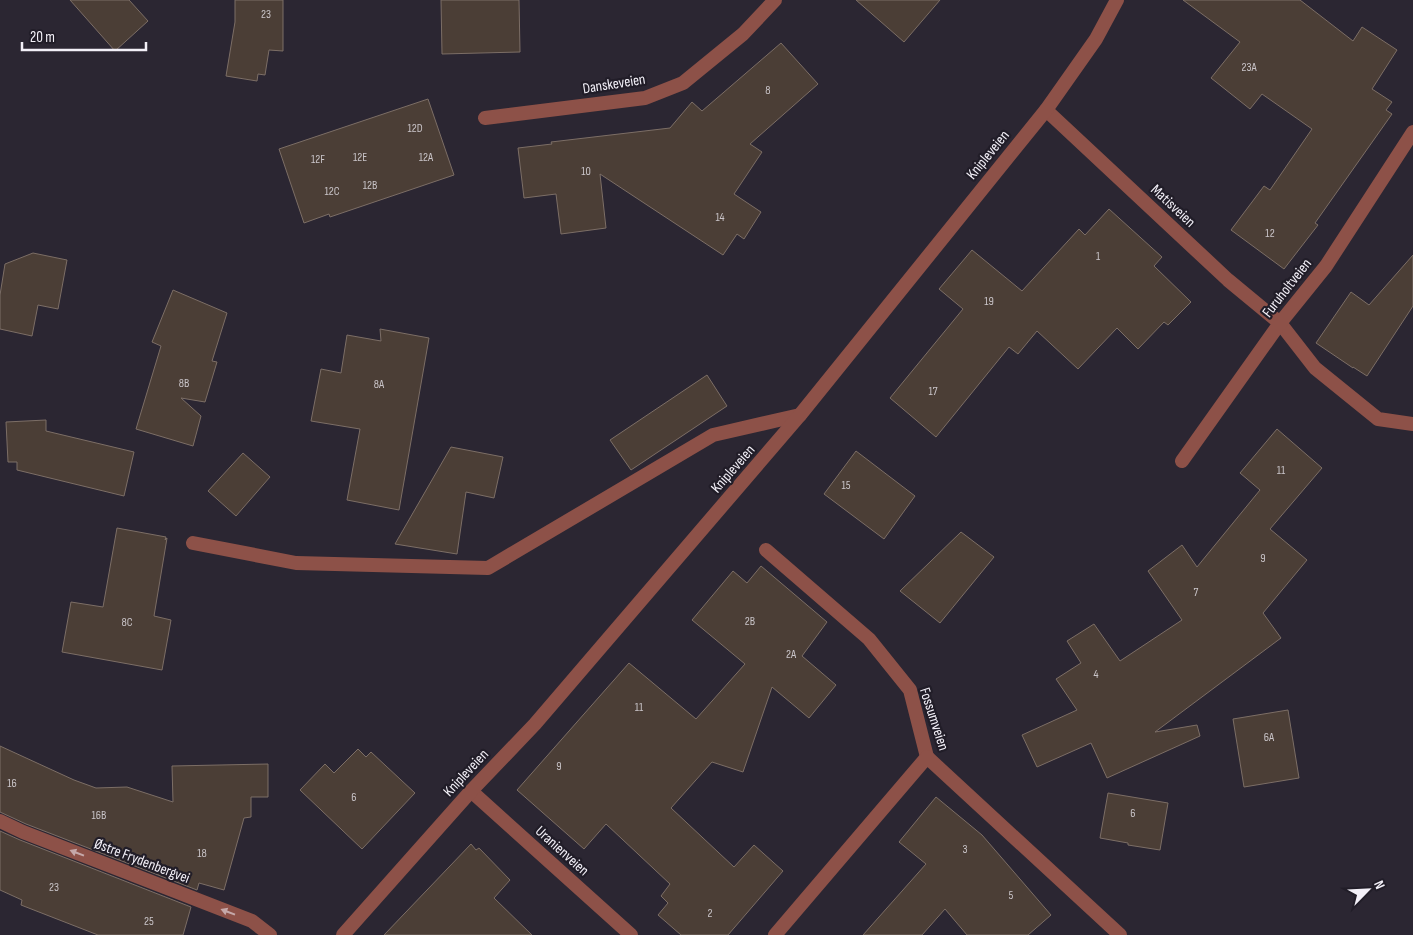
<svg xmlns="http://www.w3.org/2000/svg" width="1413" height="935" viewBox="0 0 1413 935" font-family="'Sofia Sans Condensed',sans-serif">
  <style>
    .building { fill: #4b3e36; stroke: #7c6e66 }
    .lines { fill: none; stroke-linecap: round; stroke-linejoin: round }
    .service { stroke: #8d5148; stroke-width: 14 }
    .minor { stroke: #8d5148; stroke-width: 14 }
    .tertiary { stroke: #8d5148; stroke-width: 14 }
    .oneway { fill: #c5a8a9 }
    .labels { text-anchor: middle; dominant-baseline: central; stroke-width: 4.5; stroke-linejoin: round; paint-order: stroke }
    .number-label { font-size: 12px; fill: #c9c4c8 }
    .street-label { font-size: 15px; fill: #f3f0f8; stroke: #211d28 }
  </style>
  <rect width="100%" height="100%" fill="#2b2632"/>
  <path class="building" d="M70,0h59l19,21 -33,30z
    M235,0h48v51l-14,-1 -4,25 -7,-1 -1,7 -31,-5 9,-54z
    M441,0h78l1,52 -78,2z
    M856,0h84l-36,42z
    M1183,0h117l53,41 9,-14 35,23 -25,39 20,13 -6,8 6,4 -77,109 3,2 -34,44 -53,-39 33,-44 6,4 42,-61 -50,-35 -12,15 -39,-31 29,-36z
    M781,43l37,41 -68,60 12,8 -28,42 27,18 -17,27 -7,-5 -14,21 -123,-81 6,54 -45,6 -5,-40 -32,4 -6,-50 34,-4 -1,-2 119,-14 22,-26 10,9z
    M428,99l26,76 -124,42 -1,-3 -25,9 -25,-74z
    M1109,209l53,48 -8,9 37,36 -23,23 -4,-3 -26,27 -21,-21 -39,41 -41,-38 -19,23 -9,-7 -73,90 -46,-39 73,-89 -24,-20 33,-39 50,41 57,-62 6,6z
    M33,253l34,7 -9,49 -20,-4 -6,31 -32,-7v-34l5,-31z
    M1413,255v51l-46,70 -14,-9v1l-37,-25 35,-51 18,13z
    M173,290l54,23 -15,48 5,1 -12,40 -24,-4 20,18 -8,30 -57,-17 25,-83 -9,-4z
    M380,329l49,9 -30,172 -52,-10 13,-71 -49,-8 10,-52 20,4 6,-38 34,6z
    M707,375l20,31 -96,64 -21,-30z
    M46,420v11l88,21 -10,44 -107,-26v-8h-9l-2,-40z
    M1277,429l45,39 -52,61 37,31 -44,53 18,25 -126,94 42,-7 3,11 -93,42 -16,-35 -54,24 -15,-32 55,-25 -21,-31 25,-16 -14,-22 27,-17 26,37 62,-41 -34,-49 34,-26 15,22 63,-77 -20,-17z
    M451,447l52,10 -9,41 -28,-6 -9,62 -62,-10z
    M856,451l59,45 -31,43 -60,-45z
    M243,453l27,24 -34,39 -28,-25z
    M117,528l49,9 -1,3 2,-2 -13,78 17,4 -9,50 -100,-18 9,-50 32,5z
    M961,532l33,25 -54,66 -40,-32z
    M761,566l66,56 -25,34 34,29 -27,33 -37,-31 -29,85 -31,-10 -41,46 63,59 20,-22 29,26 -55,64h-47l-23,-20 10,-12 -7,-7 9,-12 -64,-60 -22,25 -67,-59 112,-127 67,56 49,-55 -53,-44 41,-49 14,12z
    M1288,710l11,68 -55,9 -11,-68z
    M0,746l74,34 22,8 31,-1 46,15 -1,-36 96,-2v33h-17v20l-7,1 -20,72 -25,-7 -2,7 -171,-66 -26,-12z
    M358,749l8,8 5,-5 44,41 -53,56 -62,-59 25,-26 9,9z
    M1108,793l60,10 -8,47 -32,-5v-2l-28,-5z
    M936,797l46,38 69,80 -23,20h-61l-22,-26 -23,26h-59l63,-71 -27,-22z
    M0,831l20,9 171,67 -8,28h-85l-77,-30 1,-5 -22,-10z
    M471,844l5,6 3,-2 31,32 -16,18 38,37h-148z"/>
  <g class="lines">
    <path class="service" d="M1280,323l35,45 63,51 35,5
      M766,550l103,89 41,51 17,67"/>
    <path class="minor" d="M1046,110l182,170 52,43
      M485,118l160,-20 38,-15 60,-49 32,-34
      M1182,461l98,-138 46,-57 87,-134
      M193,543l103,20 192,5 225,-133 87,-20
      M471,791l160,144
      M0,821l23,11 229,89 18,14
      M775,935l152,-178 193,178"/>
    <path class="tertiary" d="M343,935l128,-144 64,-67 265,-309 246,-305 50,-71 21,-39"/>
  </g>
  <defs><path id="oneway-solid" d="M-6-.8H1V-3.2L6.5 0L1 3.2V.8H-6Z" transform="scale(1.25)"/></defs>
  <g class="oneway">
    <use href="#oneway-solid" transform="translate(77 853) rotate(-159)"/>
    <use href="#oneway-solid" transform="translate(228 912) rotate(-159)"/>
  </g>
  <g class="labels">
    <g class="number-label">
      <text x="266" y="14">23</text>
      <text x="1249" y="67">23A</text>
      <text x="768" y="90">8</text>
      <text x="415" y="128">12D</text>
      <text x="360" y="157">12E</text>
      <text x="426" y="157">12A</text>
      <text x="318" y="159">12F</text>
      <text x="586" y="171">10</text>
      <text x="370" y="185">12B</text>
      <text x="332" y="191">12C</text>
      <text x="720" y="217">14</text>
      <text x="1270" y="233">12</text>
      <text x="1098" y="256">1</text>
      <text x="989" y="301">19</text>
      <text x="184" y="383">8B</text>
      <text x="379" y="384">8A</text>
      <text x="933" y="391">17</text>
      <text x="1281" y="470">11</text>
      <text x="846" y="485">15</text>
      <text x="1263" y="558">9</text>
      <text x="1196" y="592">7</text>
      <text x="750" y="621">2B</text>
      <text x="127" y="622">8C</text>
      <text x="791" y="654">2A</text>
      <text x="1096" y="674">4</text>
      <text x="639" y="707">11</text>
      <text x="1269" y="737">6A</text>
      <text x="559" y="766">9</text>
      <text x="12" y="783">16</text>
      <text x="354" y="797">6</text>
      <text x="1133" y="813">6</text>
      <text x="99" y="815">16B</text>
      <text x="965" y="849">3</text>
      <text x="202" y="853">18</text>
      <text x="54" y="887">23</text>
      <text x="1011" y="895">5</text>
      <text x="710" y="913">2</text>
      <text x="149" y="921">25</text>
    </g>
    <g class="street-label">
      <text transform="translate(614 84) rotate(-9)">Danskeveien</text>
      <text transform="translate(988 155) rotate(-51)">Knipleveien</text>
      <text transform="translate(1173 206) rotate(43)">Matisveien</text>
      <text transform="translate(1287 288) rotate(-52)">Furuholtveien</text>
      <text transform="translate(733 469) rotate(-49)">Knipleveien</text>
      <text transform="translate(934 719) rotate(72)">Fossumveien</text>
      <text transform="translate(466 773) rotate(-47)">Knipleveien</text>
      <text transform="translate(562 851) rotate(42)">Uranienveien</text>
      <text transform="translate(142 861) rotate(21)">Østre Frydenbergvei</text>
    </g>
  </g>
  <g transform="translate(1368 890) rotate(66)" stroke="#211d28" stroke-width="4" paint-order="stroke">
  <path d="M0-4L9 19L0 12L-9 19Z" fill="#f3f0f8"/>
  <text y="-8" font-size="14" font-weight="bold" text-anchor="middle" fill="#f3f0f8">N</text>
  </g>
  <path d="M22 42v8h124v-8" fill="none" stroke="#f3f0f8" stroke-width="2.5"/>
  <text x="30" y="42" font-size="15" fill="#f3f0f8" stroke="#211d28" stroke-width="4" paint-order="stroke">20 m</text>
</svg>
